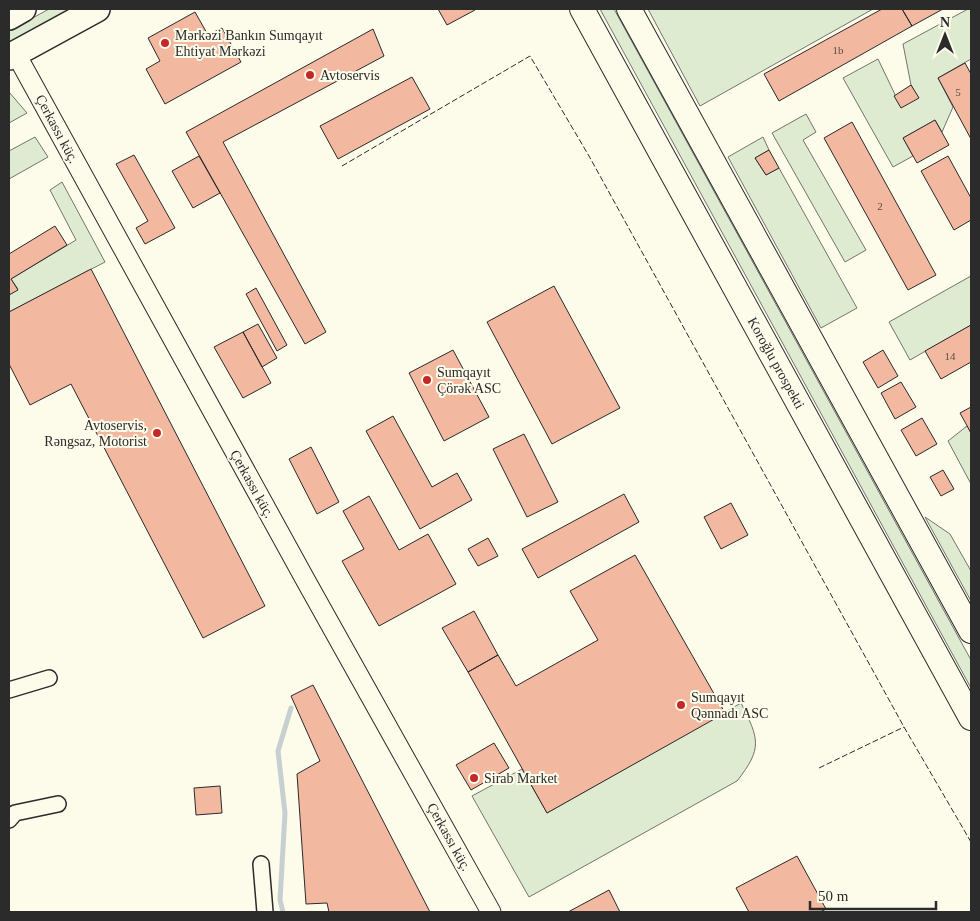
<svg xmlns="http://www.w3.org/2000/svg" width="980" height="921" viewBox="0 0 980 921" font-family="'Times New Roman',serif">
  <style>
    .green { fill: #deebd1; stroke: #74746e }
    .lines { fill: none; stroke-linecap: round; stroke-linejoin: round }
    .stream { stroke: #c7d0d0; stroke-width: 5 }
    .building { fill: #f2b8a0; stroke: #2b2b2b }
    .minor-casing { stroke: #2b2b2b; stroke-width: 18 }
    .tertiary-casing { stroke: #2b2b2b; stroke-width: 21 }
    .primary-casing { stroke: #2b2b2b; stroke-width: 26 }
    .trunk-casing { stroke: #2b2b2b; stroke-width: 28 }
    .minor { stroke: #fdfbea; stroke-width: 15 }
    .tertiary { stroke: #fdfbea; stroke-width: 19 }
    .primary { stroke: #fdfbea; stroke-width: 24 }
    .trunk { stroke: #fdfbea; stroke-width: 25 }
    .fence { stroke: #2b2b2b; stroke-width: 1; stroke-dasharray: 6 2.5; stroke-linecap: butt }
    .poi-dot { fill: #c62828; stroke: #fdfbea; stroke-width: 2 }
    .labels { text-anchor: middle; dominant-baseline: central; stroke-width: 4; stroke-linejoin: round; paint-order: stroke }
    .number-label { font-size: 11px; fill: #5d4e48 }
    .poi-label { font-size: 14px; fill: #2b2b2b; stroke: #fdfbea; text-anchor: start }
    .street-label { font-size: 14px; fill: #2b2b2b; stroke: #fdfbea }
  </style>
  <rect width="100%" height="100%" fill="#fdfbea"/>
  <path class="green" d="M49,9h23l-63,35v-13z
    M600,9h14l357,651v28z
    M648,9h225l-173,97z
    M968,9h3v50l-33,19 15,29 -11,25 -7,-12 -32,18 10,18 -20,11 -50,-89 35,-19 23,48 17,-10 -7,-12 -8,-41z
    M9,92l18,21 -18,10z
    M806,114l10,18 -13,8 63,110 -21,12 -73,-129z
    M35,137l13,20 -39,22v-28z
    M763,137l6,13 -14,8 11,17 13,-7 78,140 -36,20 -93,-171z
    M62,182l43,80 -96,50v-17l9,-6 -7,-10 65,-39 -26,-50z
    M971,276v49l-61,35 -21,-38z
    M967,426l4,7v51l-23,-43z
    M925,517l25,17 21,37v30z
    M741,703c18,36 22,45 -4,78l-208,116 -57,-101 50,-27 25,44z"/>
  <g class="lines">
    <path class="stream" d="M283,912l-3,-12 5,-87 -7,-62 13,-43"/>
  </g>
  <path class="building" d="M438,9h37v1l-28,15z
    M882,9h20l10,17 -133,75 -15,-27z
    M902,9h41l-31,17z
    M195,12l13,23 14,-7 19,34 -76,42 -19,-35 14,-8 -12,-23z
    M373,29l11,27 -161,86 103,190 -21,12 -119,-212z
    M965,63l6,11v65l-33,-61z
    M412,77l18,32 -92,50 -18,-33z
    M911,85l8,13 -18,10 -7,-12z
    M935,120l14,25 -32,18 -14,-25z
    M852,122l84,153 -28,15 -84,-152z
    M769,150l10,18 -13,7 -11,-17z
    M134,155l41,73 -30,16 -9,-16 12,-7 -32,-57z
    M199,156l21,37 -27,15 -21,-37z
    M948,156l23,42v22l-17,10 -33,-59z
    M55,226l12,19 -56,34 7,11 -9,5v-41z
    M91,269l174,337 -62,32 -132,-254 -41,21 -21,-41v-52z
    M554,286l66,122 -68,36 -65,-122z
    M256,288l31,57 -10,6 -31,-57z
    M258,324l19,34 -15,9 -19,-35z
    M971,325v37l-30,17 -16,-28z
    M243,332l28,51 -28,15 -29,-51z
    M453,350l36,67 -45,24 -35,-68z
    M883,350l15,26 -20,12 -15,-26z
    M901,382l15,25 -21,12 -14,-26z
    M971,407v26l-11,-20z
    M393,416l39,71 25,-14 15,27 -52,29 -54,-98z
    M922,418l15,26 -21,12 -15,-26z
    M524,434l34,68 -31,15 -34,-68z
    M311,447l28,55 -22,12 -28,-55z
    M943,470l11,19 -13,7 -11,-19z
    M624,494l15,28 -101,56 -16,-29z
    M369,496l30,54 29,-16 28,50 -77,42 -37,-65 22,-12 -21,-38z
    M731,503l17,32 -27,14 -17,-32z
    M488,538l10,18 -20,10 -10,-17z
    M635,555l90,158 -178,100 -79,-141 30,-17 18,31 82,-46 -28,-49z
    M474,611l24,44 -30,17 -26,-44z
    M313,685l117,227h-101l-2,-9 -21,1 -9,-130 23,-13 -29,-65z
    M494,743l15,25 -38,22 -15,-25z
    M220,786l2,27 -26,2 -2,-27z
    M797,856l29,53 -6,3h-71l-13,-24z
    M609,890l11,22h-52z"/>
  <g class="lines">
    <g class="minor-casing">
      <path id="minor" d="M9,690l40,-12
        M9,820l6,-7 43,-9
        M261,864l4,48"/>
    </g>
    <g class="tertiary-casing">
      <path id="tertiary" d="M16,54l290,527 185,331"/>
    </g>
    <g class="primary-casing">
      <path id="primary" d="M582,9l389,709
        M629,9l342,622"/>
    </g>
    <g class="trunk-casing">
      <path id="trunk" d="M9,17l14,-8
        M9,57l88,-48"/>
    </g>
    <use href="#minor" class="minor"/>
    <use href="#tertiary" class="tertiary"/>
    <use href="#primary" class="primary"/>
    <use href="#trunk" class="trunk"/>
    <path class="fence" d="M342,166l188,-110 59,100 315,571 67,115
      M819,768l85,-41"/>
  </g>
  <g class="poi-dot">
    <circle cx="165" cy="43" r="5"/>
    <circle cx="310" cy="75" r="5"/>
    <circle cx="427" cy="380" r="5"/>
    <circle cx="157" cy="433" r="5"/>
    <circle cx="681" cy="705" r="5"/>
    <circle cx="474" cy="778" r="5"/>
  </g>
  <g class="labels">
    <g class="number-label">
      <text x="838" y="50">1b</text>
      <text x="958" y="92">5</text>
      <text x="880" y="206">2</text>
      <text x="950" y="356">14</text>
    </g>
    <g class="poi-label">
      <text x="175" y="35">Mərkəzi Bankın Sumqayıt<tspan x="175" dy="16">Ehtiyat Mərkəzi</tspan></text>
      <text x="320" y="75">Avtoservis</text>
      <text x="437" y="372">Sumqayıt<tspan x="437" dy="16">Çörək ASC</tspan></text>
      <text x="147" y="425" text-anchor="end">Avtoservis,<tspan x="147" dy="16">Rəngsaz, Motorist</tspan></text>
      <text x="691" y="697">Sumqayıt<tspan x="691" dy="16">Qənnadı ASC</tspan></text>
      <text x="484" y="778">Sirab Market</text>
    </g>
    <g class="street-label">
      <text transform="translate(57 129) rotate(62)">Çerkassı küç.</text>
      <text transform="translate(776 363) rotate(61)">Koroğlu prospekti</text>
      <text transform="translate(252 484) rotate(61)">Çerkassı küç.</text>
      <text transform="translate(449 837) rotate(61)">Çerkassı küç.</text>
    </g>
  </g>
  <rect width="980" height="921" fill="none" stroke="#2b2b2b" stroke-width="20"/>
  <g transform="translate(945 35)" stroke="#fdfbea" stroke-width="4" paint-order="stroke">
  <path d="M0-4L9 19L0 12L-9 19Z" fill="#2b2b2b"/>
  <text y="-8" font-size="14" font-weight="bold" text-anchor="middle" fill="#2b2b2b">N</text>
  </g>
  <path d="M810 901v8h126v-8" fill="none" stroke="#2b2b2b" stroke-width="2.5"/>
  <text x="818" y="901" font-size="15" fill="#2b2b2b" stroke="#fdfbea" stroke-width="4" paint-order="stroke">50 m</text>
</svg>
